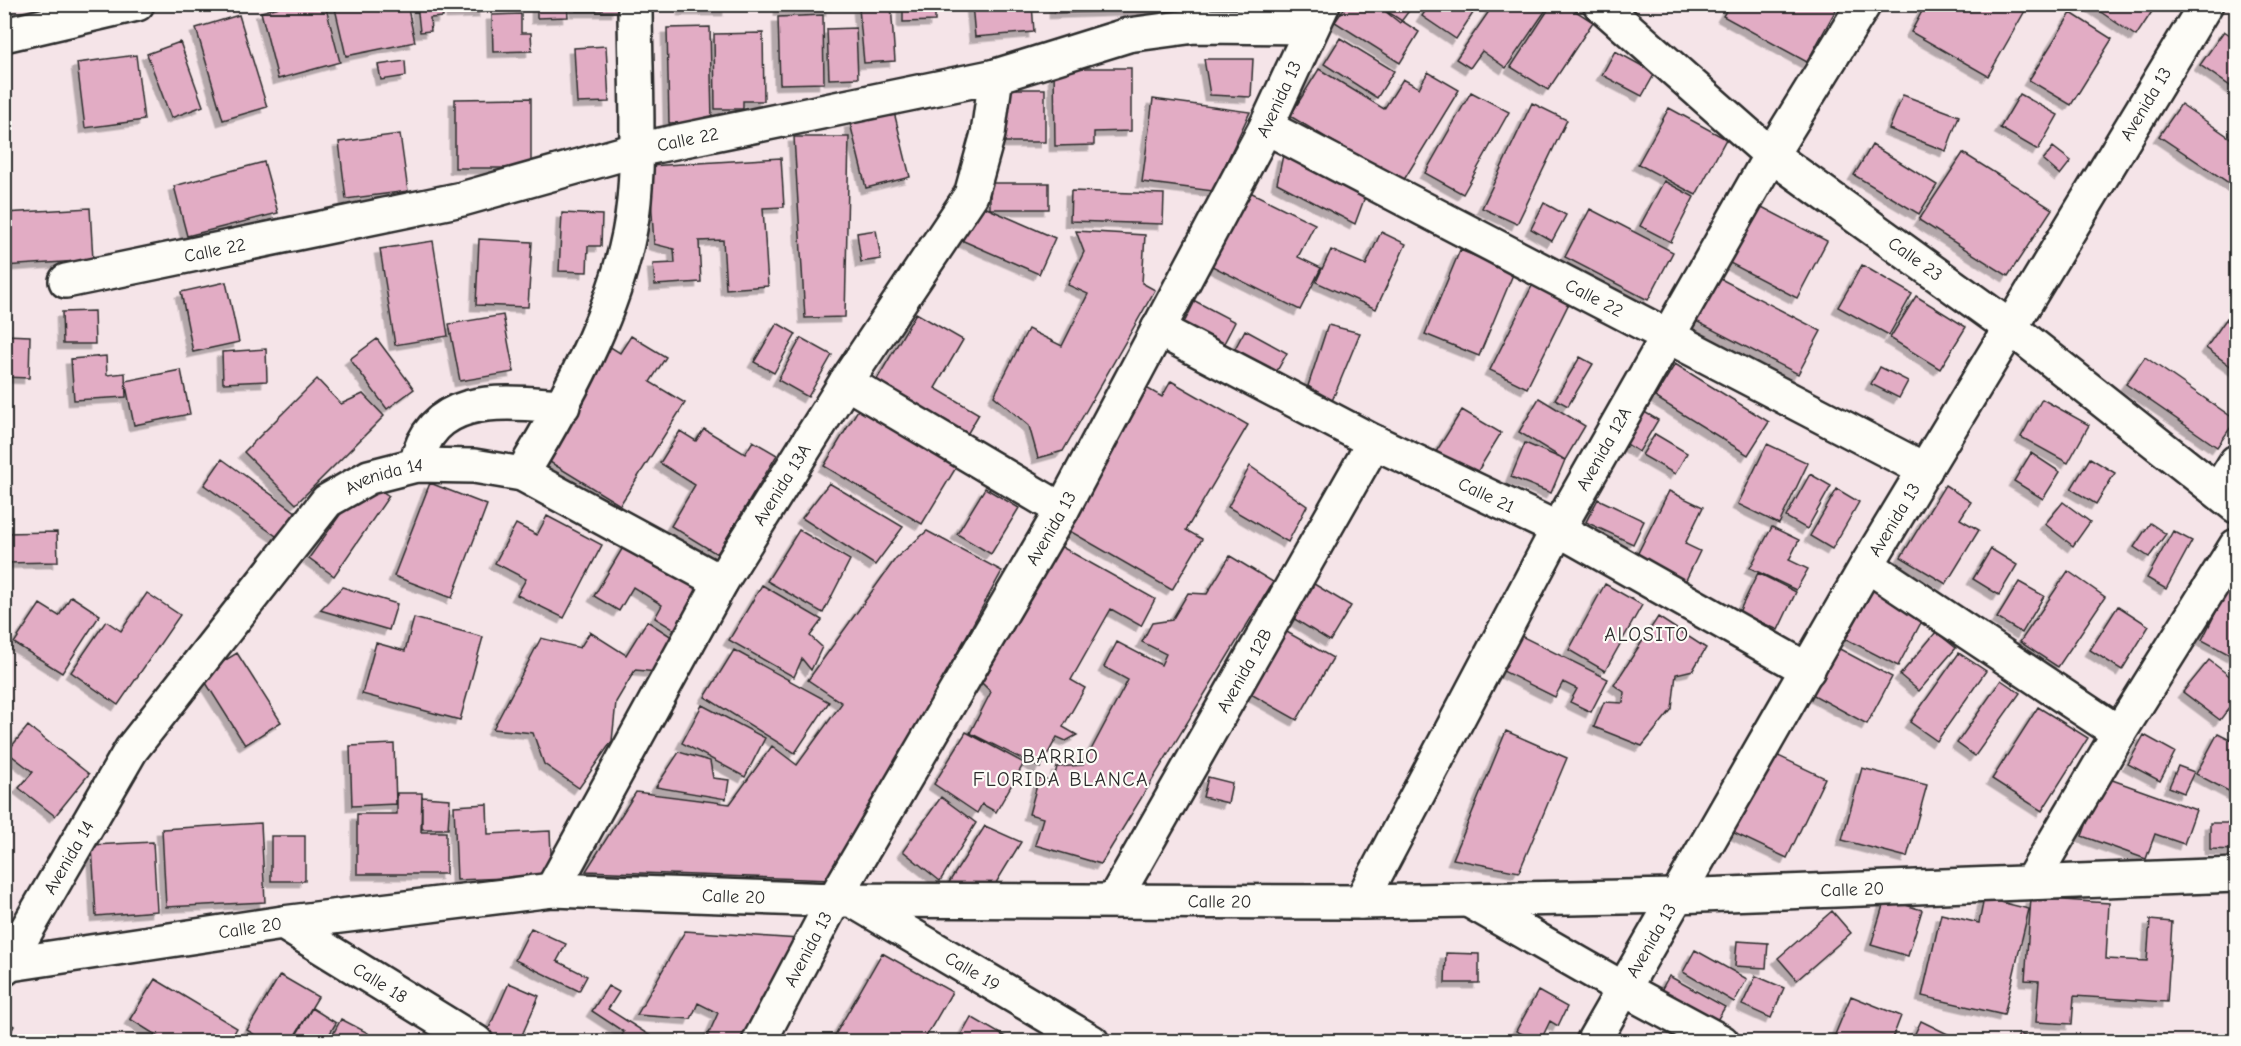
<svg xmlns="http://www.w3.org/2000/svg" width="2241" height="1046" viewBox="0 0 2241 1046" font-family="'Comic Neue',sans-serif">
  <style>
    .building { fill: #e2acc4; stroke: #2b2b2b; stroke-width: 1.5; filter: url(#shadow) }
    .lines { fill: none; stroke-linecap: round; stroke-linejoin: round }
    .street-casing { stroke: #2b2b2b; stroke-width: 38 }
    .secondary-casing { stroke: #2b2b2b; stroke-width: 38 }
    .street { stroke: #fdfcf7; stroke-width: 33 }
    .secondary { stroke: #fdfcf7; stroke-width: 33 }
    .labels { text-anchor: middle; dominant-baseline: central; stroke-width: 4.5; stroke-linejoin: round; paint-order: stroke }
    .street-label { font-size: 18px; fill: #2b2b2b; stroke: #fdfcf7 }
    .neighbourhood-label { font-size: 20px; letter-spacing: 1.5px; fill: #2b2b2b; stroke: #fdfcf7 }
  </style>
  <defs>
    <filter id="shadow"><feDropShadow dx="-5.5" dy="5.5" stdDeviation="0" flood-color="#0004"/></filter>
  </defs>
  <rect width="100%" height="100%" fill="#f5e4e8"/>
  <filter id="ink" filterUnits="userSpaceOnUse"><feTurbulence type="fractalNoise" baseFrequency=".0167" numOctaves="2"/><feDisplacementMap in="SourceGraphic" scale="12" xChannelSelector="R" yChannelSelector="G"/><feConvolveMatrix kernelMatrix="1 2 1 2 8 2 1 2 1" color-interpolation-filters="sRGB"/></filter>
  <g filter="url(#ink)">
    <path class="building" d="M291,4h34l15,58 -62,17 -17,-67z
      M334,4h73l8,38 -69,14z
      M417,4h25l1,13 -13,1 1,13 -11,1z
      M451,4h33v8l-32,1z
      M537,4h30l1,13 -31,1z
      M576,4h41v7h-41z
      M683,4h45v6h-45z
      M780,4h51v6h-51z
      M903,4h32v17l-32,1z
      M972,4h60l2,28 -59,5z
      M1055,4h166v3l-166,6z
      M1347,4h29l43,28 -19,31 -65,-41z
      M1376,4h38l-14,19z
      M1430,4h49l-23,35 -34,-23z
      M1494,4h56l-44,64 -24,-17 -12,17 -14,-9z
      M1552,4h13l28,18 -45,68 -37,-23z
      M1730,4h109l-32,58 -84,-46z
      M1926,4h92l8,5 -38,67 -77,-44z
      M2089,4h68l-21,32z
      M891,5l4,56 -31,2 -5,-55z
      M2071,13l41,26 -41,66 -42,-25z
      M521,14v19h10l1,18 -39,1 -1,-37z
      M239,15l28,92 -44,13 -27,-92z
      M823,15l1,68 -44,1 -2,-67z
      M710,27l2,95 -43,1 -2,-95z
      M856,28l2,50 -29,1 -2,-50z
      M2224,31l12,8v51l-36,-25z
      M763,33l1,68h-21v8h-28l-1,-75z
      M1340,38l54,33 -17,27 -53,-34z
      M180,42l23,64 -32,12 -24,-64z
      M606,46l3,56 -32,1 -3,-55z
      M1615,51l40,22 -13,23 -40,-21z
      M136,55l8,65 -59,8 -8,-65z
      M1204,59h49l-2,38 -41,-2z
      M405,61l1,15 -25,4 -3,-15z
      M4,68h5l2,56h-7z
      M1054,68h77v63l-37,1v13l-39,1z
      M1319,69l65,40 19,-30 16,9 9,-16 31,18 -57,93 -112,-67z
      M1004,89h41v53h-41z
      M1471,92l38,20 -46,82 -38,-21z
      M2020,94l38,21 -20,35 -38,-22z
      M1903,95l56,21 -13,35 -57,-22z
      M531,98v70h-76v-69z
      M1153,99l97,13 -37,79 -71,-9z
      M1532,103l35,17 -50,104 -35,-16z
      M2181,104l55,38 -1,45 -76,-51z
      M1669,108l57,31 -30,56 -58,-31z
      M894,112l16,65 -44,11 -16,-65z
      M400,134l8,57 -62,8 -7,-57z
      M794,137h55l-4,180 -40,1z
      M1872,145l65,40 -18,29 -65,-39z
      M2053,147l18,14 -11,14 -17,-15z
      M1963,153l89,56 -44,67 -89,-56z
      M1283,155l83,39 -11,30 -78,-41z
      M781,158l3,49 -21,1 5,78 -42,3 -3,-49 -24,1 2,41 -46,3 -2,-21 22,-1 -1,-14 -20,-5 -5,-78z
      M264,162l14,51 -91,23 -13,-50z
      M1664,181l30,16 -23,45 -31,-16z
      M990,183h59v26h-59z
      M1071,191l93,3 -1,30 -93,-3z
      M1248,191l67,33 -17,33 23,11 -21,42 -90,-45z
      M975,203l80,35 -16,36 -80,-35z
      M1544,203l22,12 -14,26 -21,-12z
      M1756,204l71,37 -30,57 -71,-37z
      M90,208l3,52 -89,6v-53z
      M1590,209l83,43 -25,48 -83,-43z
      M562,213l40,2 -1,31h-13l-1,26 -28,-1z
      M876,230l5,29 -20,3 -4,-29z
      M1076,231l69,4 -3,48 13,7 -92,161 -25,7 -9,-32 -35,-30 34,-67 34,17 26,-52 -20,-9 16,-33z
      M1381,232l25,12 -30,65 -60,-27 15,-32 35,15z
      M479,239l53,3 -4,65 -52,-2z
      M433,241l15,95 -53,9 -15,-96z
      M1460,250l54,22 -35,84 -54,-22z
      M1862,265l50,29 -23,41 -51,-28z
      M1717,277l104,54 -23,43 -104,-54z
      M226,282l13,60 -46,10 -12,-60z
      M1534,282l37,17 -44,89 -37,-18z
      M1916,296l50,31 -26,42 -50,-31z
      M1195,301l40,21 -14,27 -40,-20z
      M94,311l1,33h-32l-1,-32z
      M916,313l47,27 -28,48 44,26 -14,24 -92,-52z
      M503,315l11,57 -54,9 -11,-57z
      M2229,315l7,5v50l-30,-22z
      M777,323l19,11 -22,39 -20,-11z
      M1328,325l32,8 -28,68 -24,-15z
      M1245,330l42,23 -14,25 -42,-22z
      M4,335l26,1 -1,42 -25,-1z
      M631,336l35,21 -16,25 35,21 -65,102 -80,-49 69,-110 11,7z
      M801,338l31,17 -24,42 -30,-17z
      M377,339l37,50 -27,20 -37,-50z
      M266,349l1,32 -44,2 -1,-31z
      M106,356l1,19 18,-2 1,24 -52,3 -3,-41z
      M1580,357l13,7 -25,42 -13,-7z
      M2145,357l91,63 -19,27 -91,-63z
      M1675,364l94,58 -21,33 -93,-58z
      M1880,367l28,14 -9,17 -28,-14z
      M181,370l9,44 -56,11 -9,-44z
      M317,379l24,25 22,-10 21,22 -88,88 -52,-52z
      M1171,381l77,44 -62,105 16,9 -30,51 -111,-64 82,-140 19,11z
      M1539,398l46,28 -20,34 -46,-28z
      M2042,399l47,26 -21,38 -47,-26z
      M859,408l98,58 -35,58 -98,-58z
      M1462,410l39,23 -28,46 -39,-24z
      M1641,410l17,10 -19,32 -17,-11z
      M704,429l41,25 8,-13 24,14 -60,99 -46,-28 24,-41 -35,-22 20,-32 16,10z
      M1655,434l32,19 -12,21 -33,-19z
      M1525,443l40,17 -14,33 -40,-16z
      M1767,444l41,19 -29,61 -41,-20z
      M2031,453l29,19 -17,27 -29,-18z
      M2090,458l25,15 -19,31 -25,-15z
      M222,459l75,54 -18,25 -75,-53z
      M1250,466l57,40 -19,36 -60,-35z
      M1810,474l21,12 -24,43 -21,-12z
      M365,480l24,16 -55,80 -25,-18z
      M430,483l57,22 -35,93 -58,-22z
      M829,483l74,44 -28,38 -73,-47z
      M1945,485l26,17 -11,17 19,11 -33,54 -45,-27z
      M985,488l34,20 -28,46 -34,-20z
      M1837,489l22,13 -27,47 -22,-13z
      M1669,491l34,16 -18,37 15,7 -15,31 -49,-25z
      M1598,499l46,22 -11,23 -47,-22z
      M2063,502l27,20 -17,24 -28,-22z
      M547,516l55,29 -38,73 -47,-23 9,-16 -31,-16 21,-39 21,11z
      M2150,523l16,11 -17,23 -15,-10z
      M1772,527l27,13 -10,20 19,9 -12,21 -46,-22z
      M799,530l51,30 -27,53 -56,-32z
      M927,531l75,40 -169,309 -247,-9 50,-79 94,12 42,-58 25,19 45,-62 -34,-23 88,-122z
      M2173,531l19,10 -26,48 -19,-11z
      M57,532l1,30 -54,1v-30z
      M628,539l85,50 -27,48 -31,-19 7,-13 -29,-18 -14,24 -25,-15z
      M1060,546l95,53 -14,27 -30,-17 -40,71 14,8 -22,39 14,8 -11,6 -9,-4 -17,31 -70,-35 21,-41 -9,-9z
      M1991,549l26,16 -18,30 -26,-16z
      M1230,556l43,26 -172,282 -66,-19 8,-27 -14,-4 10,-36 14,4 4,-15 26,-2 45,-85 -24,-13 13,-25 44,23 5,-11 -24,-12 10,-19 20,-3 16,-27 19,1z
      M2068,571l37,26 -47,70 -38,-25z
      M1758,573l38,19 -18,38 -39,-18z
      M1309,581l42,25 -21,35 -42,-26z
      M2019,582l25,14 -22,37 -25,-15z
      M1605,584l37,21 -37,66 -36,-21z
      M762,585l60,35 -12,16 12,11 -11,23 -9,-11 -8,18 -65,-37z
      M2229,586l7,4v56l-4,10 -30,-16z
      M342,587l55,17 -8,26 -69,-20z
      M1873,588l52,27 -27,51 -52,-27z
      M147,593l33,22 -62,90 -47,-33 35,-51 15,10z
      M71,596l29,19 -38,58 -48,-30 26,-39 19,12z
      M2118,606l31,20 -27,44 -32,-20z
      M1658,617l48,31 -13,22 -17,4 -4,35 -30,37 -48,-19 10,-25 19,1 1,-11 -10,-7z
      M414,618l69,19 -23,83 -98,-26 14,-51 29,8z
      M647,621l31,20 -20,31 -23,-2 -19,32 -4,39 -33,47 -35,-24 -11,-31 -40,-4 48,-91 39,10 10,-16 36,23z
      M1278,627l55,31 -36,62 -55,-31z
      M1936,632l20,16 -37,43 -19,-16z
      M1517,634l91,45 -17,33 -21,-10 7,-13 -14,-7 -8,15 -56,-28z
      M1836,647l56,30 -25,47 -57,-31z
      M734,650l95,52 -34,51 -90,-56z
      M237,653l44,69 -36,23 -44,-70z
      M1959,653l27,18 -49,70 -27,-19z
      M2209,660l27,21v18l-16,21 -37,-28z
      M2001,680l19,13 -45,63 -18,-13z
      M702,705l63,33 -20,39 -63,-34z
      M2038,707l50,31 -46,73 -50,-32z
      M28,726l61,48 -34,42 -36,-28 14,-16 -26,-20z
      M1506,731l61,27 -48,114 -66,-13z
      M966,732l58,31 -28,49 -14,-8 -5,9 -43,-29z
      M2218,733l18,9v53l-40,-21z
      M2144,735l31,17 -15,29 -32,-17z
      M394,744l2,60 -44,2 -2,-60z
      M679,752l31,9 3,17 16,2 -3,19 -70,-12z
      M1770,752l55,26 -38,80 -55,-26z
      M2178,766l16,6 -10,21 -15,-6z
      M1862,768l65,17 -20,72 -65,-17z
      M1208,777l24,6 -4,20 -25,-6z
      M2104,777l92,33 -12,34 -29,-10 -9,25 -64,-23z
      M397,793h25l-1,39h25v42h-89v-60h40z
      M422,797l28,2 -2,30h-26z
      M941,797l35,26 -36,58 -37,-30z
      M487,804l1,30 62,-3 2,45 -95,4 -3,-74z
      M261,823l4,79 -99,5 -4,-78z
      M2210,823h26v27l-26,-1z
      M985,826l36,16 -33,54 -42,-9z
      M271,836h34v45h-34z
      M153,842l4,69 -61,5 -4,-71z
      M1984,898l45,11 -25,106 -82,-19 19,-82 38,9z
      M2031,898l78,5 -3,56 41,2 3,-41 22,2 -5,80 -93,-6 -2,28 -36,-2 3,-41 -14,-1z
      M1885,899l37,11 -14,46 -37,-11z
      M1832,911l19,22 -54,47 -19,-22z
      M531,928l35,16 -9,17 30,15 -8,15 -64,-31z
      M685,931l114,8 -49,103h-45l13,-29 -20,-10 -7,16 -54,-4z
      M1737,941l31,2 -2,25 -31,-2z
      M1695,950l52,29 -13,23 -51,-30z
      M882,953l70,39 -29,50h-92z
      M1446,953l33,1v29h-34z
      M280,975l38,22 -27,45h-25l-19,-12z
      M1669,976l56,31 -12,20 -55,-31z
      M1756,976l28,12 -13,30 -29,-13z
      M155,979l82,49 -8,14h-62l-37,-23z
      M509,983l30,13 -20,46h-18l-15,-7z
      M608,986l11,6 -11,17 52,33h-42l6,-10 -32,-21z
      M1538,991l29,16 -9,19 -8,-5 -10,21 -24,-11z
      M1851,996l50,20 -10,26h-59z
      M312,1008l24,15 -11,19h-33z
      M971,1017l38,22 -1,3h-51z
      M341,1019l27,14 -4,9h-35z
      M4,1020l10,6 -9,16h-1z
      M1921,1021l43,21h-53z
      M2019,1034l24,8h-27z
      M15,1035l10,7h-15z"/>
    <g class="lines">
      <g class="street-casing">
        <g id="street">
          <path id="s1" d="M1600,4l171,151 240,173 225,178"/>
          <path d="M4,35l133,-31"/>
          <path id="s2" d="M1266,127l659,343"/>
          <path id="s3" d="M66,281l396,-82 174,-49 360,-74 132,-41 67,-9 115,1"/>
          <path id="s4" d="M1158,329l216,113 184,87 250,141"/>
          <path d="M846,382l216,128"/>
          <path d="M416,465c16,-74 88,-63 147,-59"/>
          <path d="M522,474c48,-79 103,-179 112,-273 6,-65 1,-131 1,-197"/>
          <path d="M2218,491l18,-29"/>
          <path d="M1867,565l252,168"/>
          <path d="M2031,882l88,-149 117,-187"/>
          <path id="s5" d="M552,890l169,-308 125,-200 125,-187 17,-61 8,-58"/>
          <path id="s6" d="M852,900l240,142"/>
          <path id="s7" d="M1114,900l260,-458"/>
          <path d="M1468,900l154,88 100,54"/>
          <path id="s8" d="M1361,902l197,-373 213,-374 93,-151"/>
          <path id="s9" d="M283,923l193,119"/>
          <path id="s10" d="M4,969l127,-219 196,-249 42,-24 47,-12 58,1 48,8 199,108"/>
          <path id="s11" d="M759,1042l75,-142 228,-390 204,-383 57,-123"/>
          <path id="s12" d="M1593,1042l274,-477 339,-561"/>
        </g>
      </g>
      <g class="secondary-casing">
        <g id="secondary">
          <path id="s13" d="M4,965l279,-42 269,-33 282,10 527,2 314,-6 561,-21"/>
        </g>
      </g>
      <use href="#street" class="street"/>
      <use href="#secondary" class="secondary"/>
    </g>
  </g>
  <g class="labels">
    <g class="street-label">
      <text stroke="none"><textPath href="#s11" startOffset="1077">Avenida 13</textPath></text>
      <text stroke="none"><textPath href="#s12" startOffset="1089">Avenida 13</textPath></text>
      <text stroke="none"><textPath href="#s3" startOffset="638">Calle 22</textPath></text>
      <text stroke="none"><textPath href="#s3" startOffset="152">Calle 22</textPath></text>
      <text stroke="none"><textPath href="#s1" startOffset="406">Calle 23</textPath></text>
      <text stroke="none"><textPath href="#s2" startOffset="370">Calle 22</textPath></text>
      <text stroke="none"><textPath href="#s8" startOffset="514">Avenida 12A</textPath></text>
      <text stroke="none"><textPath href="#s10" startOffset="633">Avenida 14</textPath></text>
      <text stroke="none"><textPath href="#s5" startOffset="466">Avenida 13A</textPath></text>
      <text stroke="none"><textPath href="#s4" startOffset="368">Calle 21</textPath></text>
      <text stroke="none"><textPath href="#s12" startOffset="603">Avenida 13</textPath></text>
      <text stroke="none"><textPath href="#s11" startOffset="591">Avenida 13</textPath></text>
      <text stroke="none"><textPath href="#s7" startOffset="264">Avenida 12B</textPath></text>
      <text stroke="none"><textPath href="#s10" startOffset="129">Avenida 14</textPath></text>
      <text stroke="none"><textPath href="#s13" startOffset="1854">Calle 20</textPath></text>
      <text stroke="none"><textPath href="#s13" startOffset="735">Calle 20</textPath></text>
      <text stroke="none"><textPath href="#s13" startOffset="1221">Calle 20</textPath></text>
      <text stroke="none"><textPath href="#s13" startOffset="249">Calle 20</textPath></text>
      <text stroke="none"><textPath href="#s12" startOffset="117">Avenida 13</textPath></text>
      <text stroke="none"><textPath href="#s11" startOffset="105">Avenida 13</textPath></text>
      <text stroke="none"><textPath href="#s6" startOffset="140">Calle 19</textPath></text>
      <text stroke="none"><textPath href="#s9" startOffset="114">Calle 18</textPath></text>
    </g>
    <g class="neighbourhood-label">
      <text x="1647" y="634">ALOSITO</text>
      <text x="1061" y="756">BARRIO<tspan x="1061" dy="23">FLORIDA BLANCA</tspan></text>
    </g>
  </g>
  <rect width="2241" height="1046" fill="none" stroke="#fdfcf7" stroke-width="24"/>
  <rect x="12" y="12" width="2217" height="1022" fill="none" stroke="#2b2b2b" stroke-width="2" filter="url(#ink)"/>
</svg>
